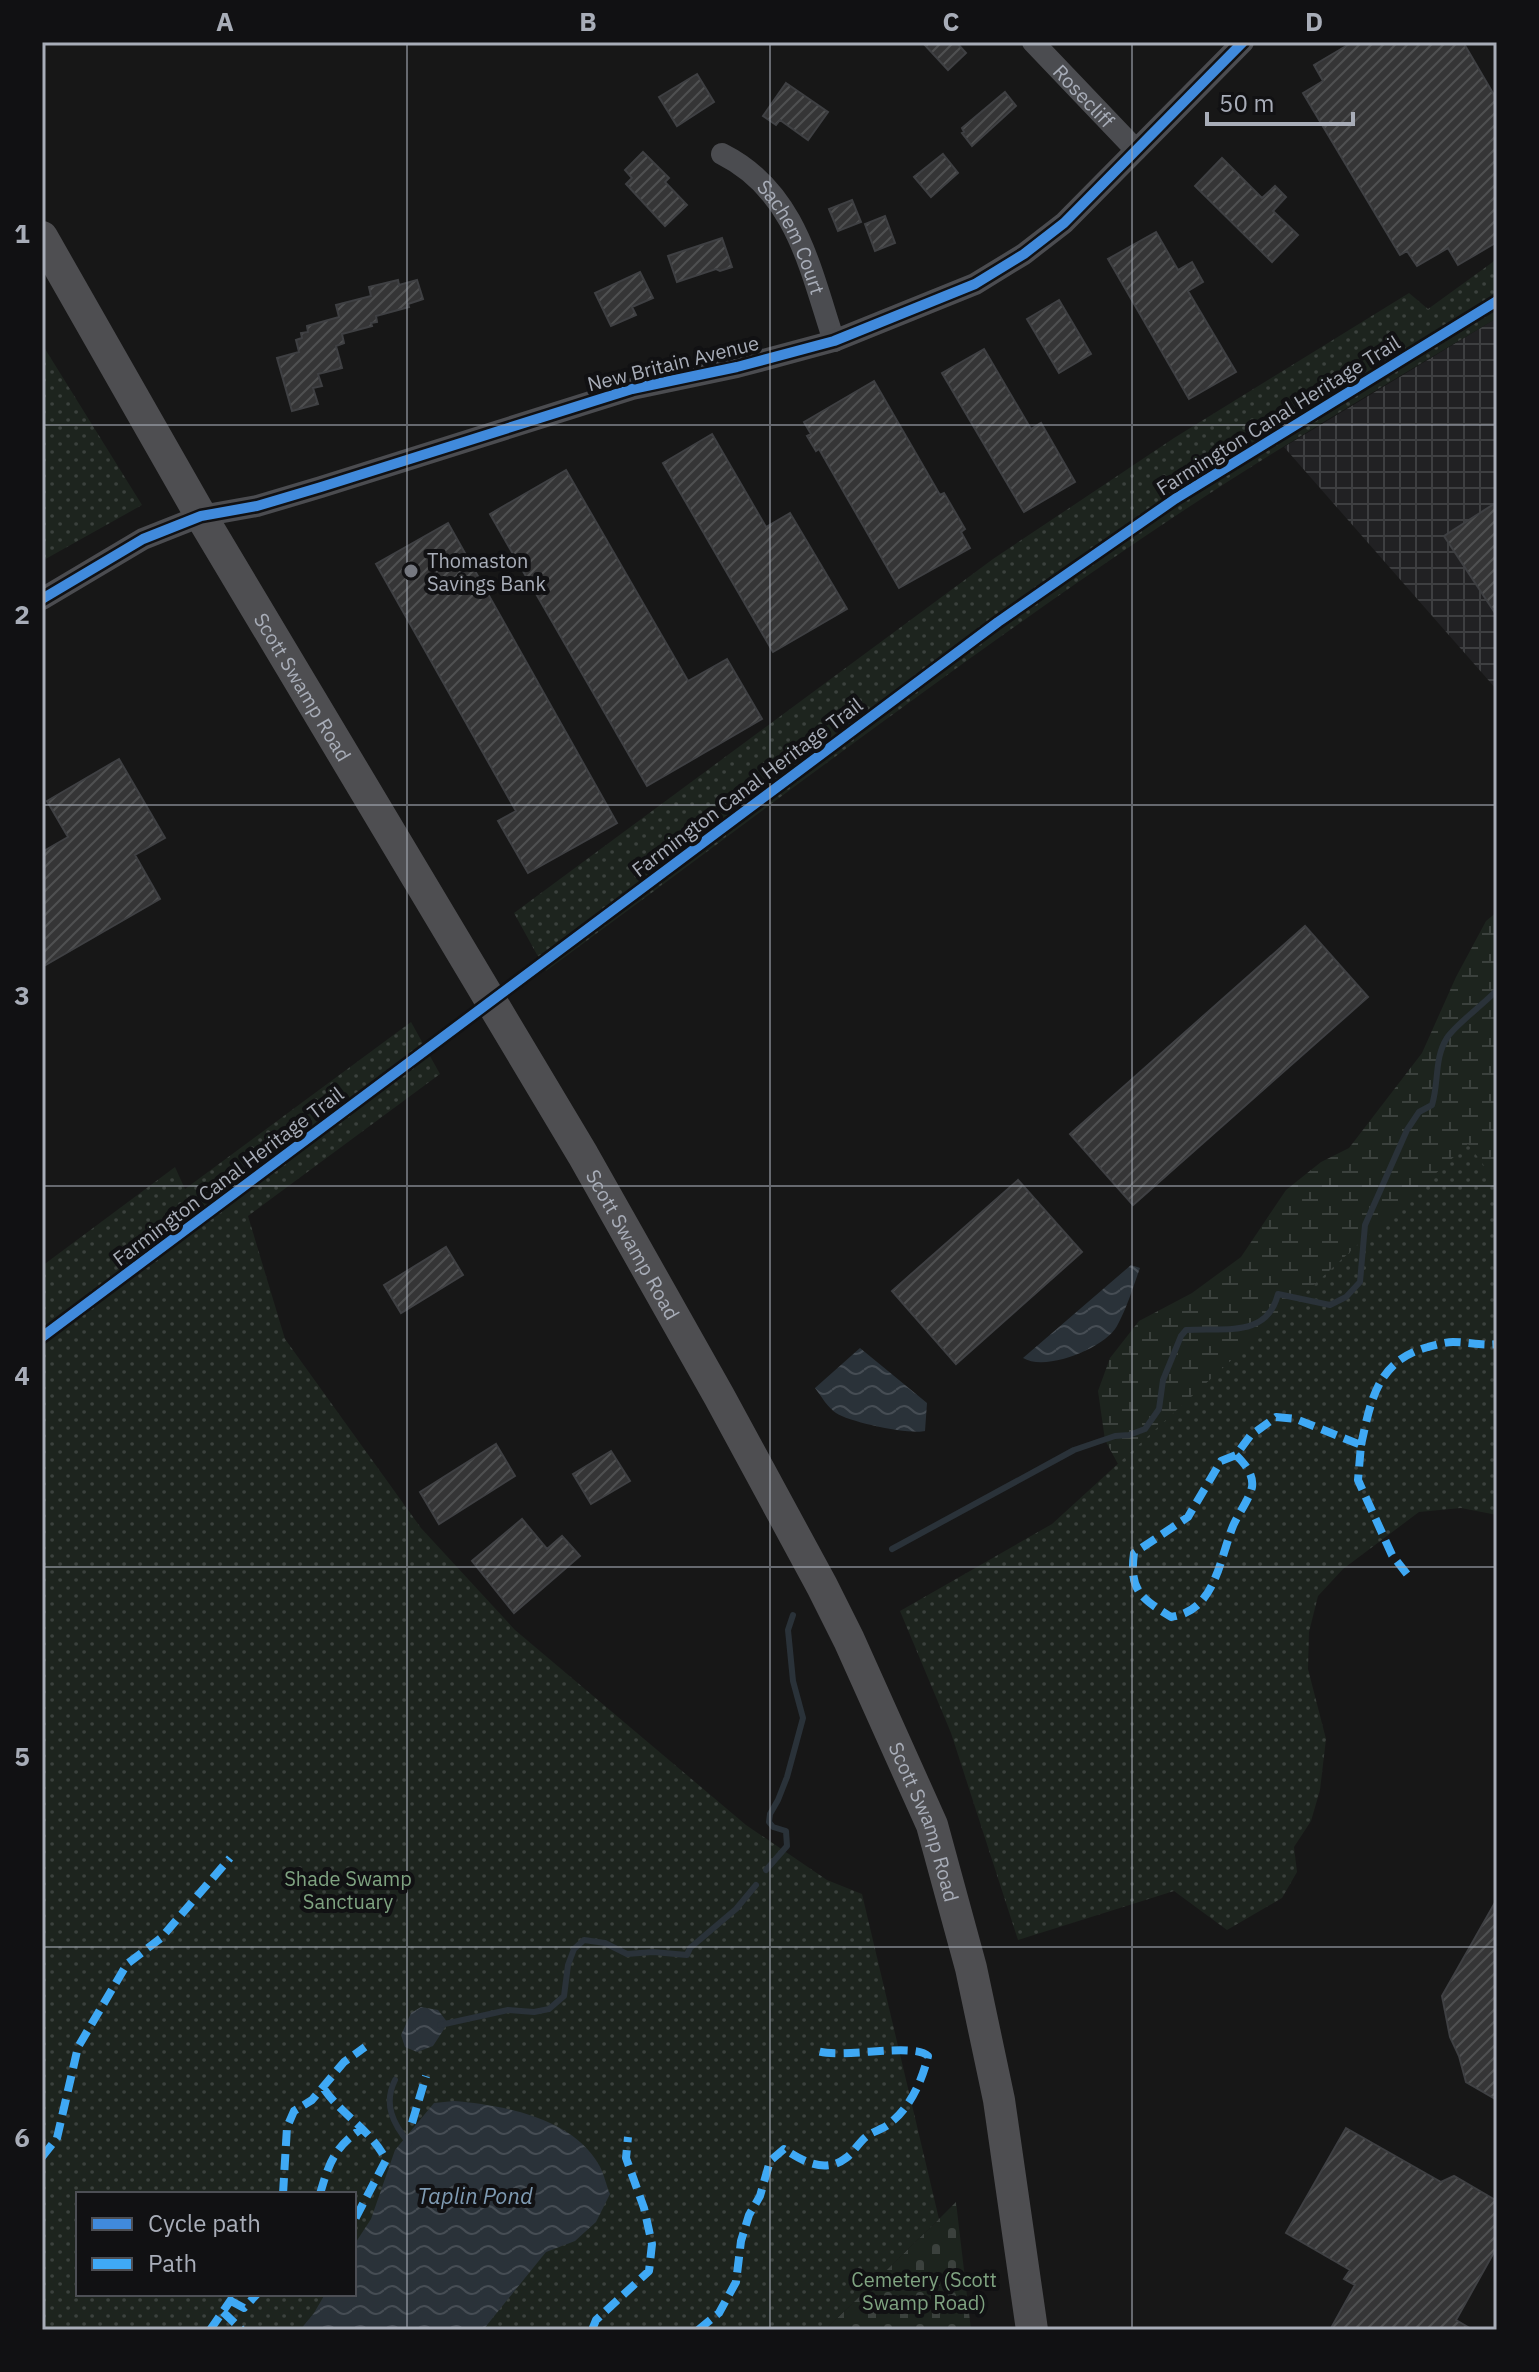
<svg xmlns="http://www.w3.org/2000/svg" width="1539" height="2372" viewBox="0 0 1539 2372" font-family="'IBM Plex Sans',sans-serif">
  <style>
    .industrial { fill: url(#industrial-grid) }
    .wetland { fill: url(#wetland-marsh) }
    .cemetery { fill: url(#cemetery-stones) }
    .park { fill: url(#park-dots); fill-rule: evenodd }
    .water { fill: url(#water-waves) }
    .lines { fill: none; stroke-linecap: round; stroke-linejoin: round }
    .stream { stroke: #2a3239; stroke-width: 6 }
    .building { fill: url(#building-hatch); stroke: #3f4043; stroke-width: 2 }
    .minor { stroke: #4b4c50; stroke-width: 22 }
    .highway { stroke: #4e4e51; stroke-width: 32 }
    .quiet { stroke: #3fa9f5; stroke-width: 8; stroke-dasharray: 16 8; stroke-linecap: butt }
    .cycleway-casing { stroke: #111113; stroke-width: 15 }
    .cycleway { stroke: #408adc; stroke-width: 10 }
    .grid { fill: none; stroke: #a8adb8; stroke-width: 2; stroke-opacity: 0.55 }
    .poi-dot { fill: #757880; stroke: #111113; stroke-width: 3 }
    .labels { text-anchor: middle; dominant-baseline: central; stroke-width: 8; stroke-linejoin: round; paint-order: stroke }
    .street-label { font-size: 20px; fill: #a8adb8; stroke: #111113 }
    .poi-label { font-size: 20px; fill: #a8adb8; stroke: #111113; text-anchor: start }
    .park-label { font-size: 20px; fill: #7fa381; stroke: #111113 }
    .water-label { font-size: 22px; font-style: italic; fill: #7f9bb3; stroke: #111113 }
    .neatline { fill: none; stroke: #a8adb8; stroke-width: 3 }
    .grid-label { font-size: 26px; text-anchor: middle; font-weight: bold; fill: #a8adb8 }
  </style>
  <defs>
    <pattern id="industrial-grid" width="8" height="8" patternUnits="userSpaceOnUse" patternTransform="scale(2)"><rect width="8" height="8" fill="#212123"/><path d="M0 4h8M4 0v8" fill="none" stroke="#3e3f41"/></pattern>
    <pattern id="wetland-marsh" width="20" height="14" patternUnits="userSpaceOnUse" patternTransform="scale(2)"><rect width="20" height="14" fill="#1d241e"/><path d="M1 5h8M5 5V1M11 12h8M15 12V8" fill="none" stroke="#3b413d"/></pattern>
    <pattern id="cemetery-stones" width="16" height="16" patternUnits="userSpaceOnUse" patternTransform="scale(2)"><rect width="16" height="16" fill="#1d241e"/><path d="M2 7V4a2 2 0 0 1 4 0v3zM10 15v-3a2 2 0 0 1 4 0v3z" fill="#3b413d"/></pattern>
    <pattern id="park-dots" width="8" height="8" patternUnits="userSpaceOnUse" patternTransform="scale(2)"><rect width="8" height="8" fill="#1d241e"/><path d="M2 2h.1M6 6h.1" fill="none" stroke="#3b413d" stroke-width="1.8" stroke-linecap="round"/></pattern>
    <pattern id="water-waves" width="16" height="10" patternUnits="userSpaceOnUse" patternTransform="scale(2)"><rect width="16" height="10" fill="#2a3239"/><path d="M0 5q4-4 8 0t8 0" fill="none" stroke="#464d54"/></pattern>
    <pattern id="building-hatch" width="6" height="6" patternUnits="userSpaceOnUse" patternTransform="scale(2)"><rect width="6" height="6" fill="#353536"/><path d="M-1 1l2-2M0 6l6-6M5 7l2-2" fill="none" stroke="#4f5051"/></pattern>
  </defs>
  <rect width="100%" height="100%" fill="#171717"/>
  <path class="industrial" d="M1497,318v372l-213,-243z"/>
  <path class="wetland" d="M1497,912v396l-379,156 -13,-24 -7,-49 12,-33 29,-37 53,-28 49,-36 45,-67 35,-28 28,-14 73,-95 34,-76 30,-56z"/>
  <path class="cemetery" d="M956,2202l15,128h-146l114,-111z"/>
  <path class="park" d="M1497,259v59c-121,72 -243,144 -359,223 -202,137 -395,285 -592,430l-32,-58 479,-354 181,-121 235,-145 19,16z
    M42,344l100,161 -100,56z
    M411,1022l29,52 -192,142 37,123 136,189 94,102 231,195 81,55 35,14 77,325 -114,111h-783v-1064l133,-99 10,22zM78,2194h276v100h-276z
    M1468,1144l29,39v332l-36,-7 -42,4 -76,57 -25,27 -9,36 -1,37 18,70 -6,51 -9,31 -17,26 3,25 -15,26 -55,32 -53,-39 -156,49 -67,-207 -51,-122 152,-87z"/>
  <path class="water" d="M1131,1265l9,3c-7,19 -13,40 -23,58 -12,22 -71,46 -94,32z
    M860,1348l67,55 -2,28c-15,4 -76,-9 -89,-18 -8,-5 -15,-17 -21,-25z
    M421,2007l17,3 10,13 -15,23 -16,6 -12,-5 -4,-12 10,-22z
    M454,2101c49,4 119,17 145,64 5,8 7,20 11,29l-14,28 -21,19 -29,11 -63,78h-183l14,-17 11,-19h29v-49l17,-26 24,-69 39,-47z"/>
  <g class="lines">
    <path class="stream" d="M892,1549l182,-99 41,-14 14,-1 16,-6 14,-20 4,-29 18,-44 5,-6c37,-3 81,9 92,-36l52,11 16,-8 14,-15 5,-57 42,-95 12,-18 13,-7c7,-22 2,-47 15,-67 7,-12 38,-35 50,-48
      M766,1870l21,-24 -1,-15 -13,-4 -4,-5 1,-8 8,-14 9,-23 16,-59 -10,-37 -5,-51 5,-15
      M440,2025l68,-15 26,2 15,-3 15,-13 4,-31 6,-16 10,-9 21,3 22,11 26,-2 34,3 3,-7 46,-39 20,-24
      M395,2080c-12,24 -2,44 14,63"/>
  </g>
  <path class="building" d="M922,42h34l10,11 -18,17z
    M1353,42h110l34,58v142l-39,23 -10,-17 -31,18 -10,-15 -7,4 -97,-162 20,-12 -9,-16z
    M697,74l17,28 -37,24 -18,-29z
    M786,83l42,29 -20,28 -28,-20 -4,5 -13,-9z
    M1005,92l11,14 -44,40 -10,-13 2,-1 -2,-4z
    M643,152l26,26 -4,4 22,23 -22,21 -39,-42 6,-6 -7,-8z
    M943,154l15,19 -27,24 -17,-20z
    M1222,158l40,40 13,-12 11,11 -13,14 25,24 -26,27 -77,-76z
    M852,200l9,22 -23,9 -9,-22z
    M885,216l10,27 -20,8 -10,-27z
    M1156,232l22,38 14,-8 11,20 -15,9 48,81 -47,27 -81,-140z
    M722,238l10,29 -12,4 -4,-2 -39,13 -9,-26z
    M640,272l13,26 -21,9 4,8 -25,11 -16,-33z
    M398,280l1,5 18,-5 6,19 -15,5 1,3 -33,9 1,6 -6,1 1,3 -30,8 2,9 -8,3 6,22 -24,6 4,12 -9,2 5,16 -26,7 -15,-53 22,-6 -3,-12 6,-2 -1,-5 7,-1 -1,-6 32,-9 -3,-12 35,-9 -2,-9z
    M1059,300l32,54 -32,19 -32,-54z
    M984,349l47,80 10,-6 34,59 -51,30 -82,-139z
    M874,381l66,114 4,-2 21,36 -4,3 9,16 -71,40 -80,-139 -3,2 -9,-15 4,-2 -7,-12z
    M712,434l54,93 24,-14 57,96 -74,43 -110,-189z
    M566,470l122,211 39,-22 35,60 -115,67 -157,-272z
    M1497,502v114l-53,-80z
    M448,523l169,300 -89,50 -30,-52 18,-10 -140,-247z
    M119,759l46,79 -30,17 25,44 -118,68v-115l26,-15 -21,-36z
    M1305,926l63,71 -235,208 -63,-71z
    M1018,1180l64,72 -126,112 -64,-73z
    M446,1247l17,28 -62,38 -17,-28z
    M496,1444l19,32 -76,48 -19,-32z
    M611,1451l19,30 -39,23 -18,-30z
    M522,1519l25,30 15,-13 18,20 -66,57 -42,-52z
    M1497,1899v201l-31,-18 -7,-26 -9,-19 -8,-41z
    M1346,2128l95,54 13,-6 43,25v46l-41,73 17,10h-143l25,-45 -11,-6 6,-9 -64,-37z"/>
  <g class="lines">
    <g class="minor">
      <path id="s1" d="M1033,42l103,108"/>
      <path id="s2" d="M722,154c74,37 88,115 112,187"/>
      <path d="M42,599l101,-60 58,-23 56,-10 64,-19 311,-98 105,-22 97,-26 141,-57 49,-30 40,-31 179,-181"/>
    </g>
    <path class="highway" id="s3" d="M42,237l159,279 382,639 136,241 103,190 27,54 83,185 39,143 28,132 33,230"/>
    <path class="quiet" d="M1361,1445c10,-45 16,-84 67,-98 8,-2 17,-5 25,-5 15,0 29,4 44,2
      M1236,1455c8,8 18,19 16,32 -3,13 -14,27 -19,39 -14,35 -18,85 -62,91 -30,-19 -42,-26 -37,-64l54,-36 33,-56 15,-6 14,-19 26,-19 20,2 65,26 -3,35 34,75 15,19
      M324,2089c18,26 48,42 62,71l-32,61
      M412,2123l14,-47
      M42,2157l15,-19 21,-91 49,-83 34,-26 69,-80
      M283,2194l4,-67 7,-16 18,-11 32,-38 21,-15
      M320,2194c9,-31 14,-46 41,-65
      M231,2301l13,7 13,-14
      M223,2312l19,18
      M210,2330l25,-36
      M592,2330l4,-10 53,-49 3,-27 -8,-36 -18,-50 2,-21
      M698,2330l21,-17 17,-31 5,-41 8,-26 11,-19 10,-35 14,-12c18,12 41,25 62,9 8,-6 13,-16 21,-22 7,-5 16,-7 22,-12 21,-16 33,-43 39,-68 -14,-14 -86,3 -111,-5"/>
    <g class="cycleway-casing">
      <path id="cycleway" d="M42,599l101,-60 58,-23 56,-10 64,-19 311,-98 105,-22 97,-26 141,-57 49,-30 40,-31 179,-181
        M42,1337l956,-715 177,-123 322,-198"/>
    </g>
    <use href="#cycleway" class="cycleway"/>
  </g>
  <path class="grid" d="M407,42v2288M770,42v2288M1132,42v2288M42,425h1455M42,805h1455M42,1186h1455M42,1567h1455M42,1947h1455"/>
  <circle class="poi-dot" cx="411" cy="571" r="8"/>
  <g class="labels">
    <g class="street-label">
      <text stroke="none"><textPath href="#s1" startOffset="74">Rosecliff</textPath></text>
      <text stroke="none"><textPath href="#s2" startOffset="112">Sachem Court</textPath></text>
      <text transform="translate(673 363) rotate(-14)">New Britain Avenue</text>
      <text transform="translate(1278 415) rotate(-32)">Farmington Canal Heritage Trail</text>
      <text stroke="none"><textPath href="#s3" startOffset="520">Scott Swamp Road</textPath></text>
      <text transform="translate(747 787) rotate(-37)">Farmington Canal Heritage Trail</text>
      <text transform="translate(228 1176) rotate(-37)">Farmington Canal Heritage Trail</text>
      <text stroke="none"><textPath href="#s3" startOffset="1168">Scott Swamp Road</textPath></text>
      <text stroke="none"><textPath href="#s3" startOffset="1816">Scott Swamp Road</textPath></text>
    </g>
    <g class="poi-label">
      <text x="427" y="560">Thomaston<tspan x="427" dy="23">Savings Bank</tspan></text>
    </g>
    <g class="park-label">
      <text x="348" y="1878">Shade Swamp<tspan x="348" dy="23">Sanctuary</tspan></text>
      <text x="924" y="2279">Cemetery (Scott<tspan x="924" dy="23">Swamp Road)</tspan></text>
    </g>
    <g class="water-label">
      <text x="475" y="2195">Taplin Pond</text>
    </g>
  </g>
  <rect width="1539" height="2372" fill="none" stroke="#111113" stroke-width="88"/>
  <rect x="76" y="2192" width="280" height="104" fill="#111113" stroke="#4d4f55" stroke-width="2"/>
  <rect x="92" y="2218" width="40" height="12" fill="#408adc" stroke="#4d4f55" stroke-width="2"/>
  <text x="148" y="2232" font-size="24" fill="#a8adb8">Cycle path</text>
  <rect x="92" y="2258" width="40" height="12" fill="#3fa9f5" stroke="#4d4f55" stroke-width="2"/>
  <text x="148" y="2272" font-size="24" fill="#a8adb8">Path</text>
  <path d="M1207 112v12h146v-12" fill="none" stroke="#a8adb8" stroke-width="4"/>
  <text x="1219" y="112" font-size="24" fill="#a8adb8" stroke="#111113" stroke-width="6" paint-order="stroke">50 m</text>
  <rect x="44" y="44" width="1451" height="2284" class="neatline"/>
  <g class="grid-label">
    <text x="225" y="31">A</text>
    <text x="588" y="31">B</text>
    <text x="951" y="31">C</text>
    <text x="1314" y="31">D</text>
    <text x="22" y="243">1</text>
    <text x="22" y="624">2</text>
    <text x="22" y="1005">3</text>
    <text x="22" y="1385">4</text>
    <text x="22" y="1766">5</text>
    <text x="22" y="2147">6</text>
  </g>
</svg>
